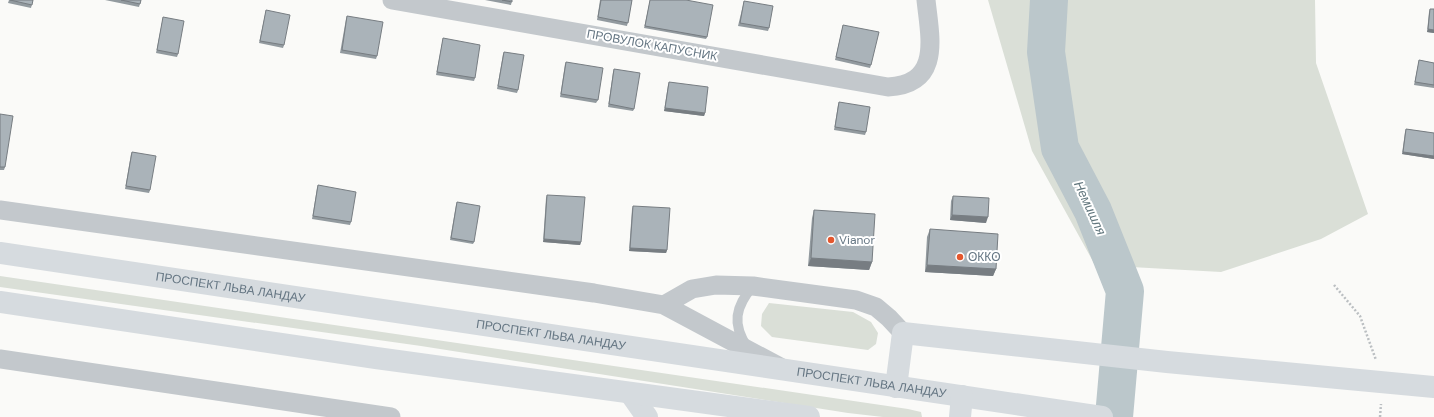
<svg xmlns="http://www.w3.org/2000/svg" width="1434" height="417" viewBox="0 0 1434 417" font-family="'DM Sans',sans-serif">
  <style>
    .green { fill: #dadfd7 }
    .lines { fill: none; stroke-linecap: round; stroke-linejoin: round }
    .river { stroke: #bbc7cb; stroke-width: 38 }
    .path { stroke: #bbbfc2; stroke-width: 2.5; stroke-dasharray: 2 2; stroke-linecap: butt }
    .lane { stroke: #c3c8cc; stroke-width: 10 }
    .street { stroke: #c3c8cc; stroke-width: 19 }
    .secondary { stroke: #d6dbdf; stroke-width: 22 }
    .primary { stroke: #d6dbdf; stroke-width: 22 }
    .wall { fill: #929a9f }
    .shaded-wall { fill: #777d82 }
    .building { fill: #aab3b9; stroke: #777d82 }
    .poi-dot { fill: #e4572e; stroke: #fff; stroke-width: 1.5 }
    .labels { text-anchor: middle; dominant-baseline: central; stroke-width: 4; stroke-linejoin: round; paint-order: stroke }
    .street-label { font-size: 12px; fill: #657683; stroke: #fff }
    .poi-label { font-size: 12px; fill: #657683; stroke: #fff; text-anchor: start }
    .water-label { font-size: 13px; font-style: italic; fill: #60757c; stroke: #fff }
  </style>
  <rect width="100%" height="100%" fill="#fafaf8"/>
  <path class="green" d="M988,0h327l1,63 52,151 -47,25 -100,33 -126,-7 -63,-114z
    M0,276l908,133 13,3 1,5h-39l-35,-4 -427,-67 -421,-59z
    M769,303l84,9 18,10 7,11 -2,11 -8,6 -96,-13 -11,-11 1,-12z"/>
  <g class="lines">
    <path class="river" d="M1049,0l-3,52 14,96 33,63 32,80 -11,126"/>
    <path class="path" d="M1334,285l26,31 16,44
      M1380,417l1,-13"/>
    <path class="lane" d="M747,347c-15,-23 -12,-40 6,-61"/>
    <path class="street" d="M392,0l496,87c54,-3 42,-49 38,-87
      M0,210l594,83 70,12 116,62
      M664,305l28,-16 24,-4 37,1 103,14 20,7 13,11 14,15
      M0,359l391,58"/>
    <path class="secondary" d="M896,387l7,-54 264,29 267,25
      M630,393l17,24"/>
    <g class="primary">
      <path id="s1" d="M0,253l1102,164"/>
      <path d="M0,302l376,56 433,59"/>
      <path d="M960,417l2,-21"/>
    </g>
  </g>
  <path class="wall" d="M9,0h24l-2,8 -23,-5z
    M105,0h36l-2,7z
    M485,0h27l-1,5z
    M600,0h32l-5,26 -30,-6z
    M650,0h36l21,37 -1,2 -62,-11z
    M744,1l25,27 -1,3 -30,-5z
    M1430,9h4v24l-7,-1 2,-20z
    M266,10l18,35 -1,3 -24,-5z
    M347,16l30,40 -1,3 -36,-6 6,-34z
    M163,17l15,37 -1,3 -21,-4z
    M843,25l28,40 -1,3 -35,-8z
    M443,38l32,40 -1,3 -38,-6z
    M504,52l14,38 -1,3 -20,-4 6,-35z
    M1419,60l15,3v25l-20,-3z
    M566,62l32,38 -2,3 -36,-6 5,-33z
    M614,69l20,40 -1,2 -25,-4 5,-35z
    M669,82l36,31 -1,3 -40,-5 4,-26z
    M839,102l27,30 -1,3 -31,-5 4,-25z
    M0,114l5,53 -1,3h-4z
    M1406,129l28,4v26l-32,-5 3,-22z
    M132,152l18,38 -1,3 -24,-4 6,-35z
    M318,185l33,37 -1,3 -38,-6 5,-31z
    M547,195l34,47 -1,3 -37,-3 3,-44z
    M953,196l33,27 -36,-3 1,-19z
    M457,202l17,40 -1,2 -23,-4 6,-35z
    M633,206l34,44 -1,3 -37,-2 3,-42z
    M814,210l58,52 -3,8 -61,-4 4,-48z
    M930,229l66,40 -3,7 -68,-4 2,-35z"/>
  <path class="shaded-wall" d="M1428,29l6,1v3l-7,-1z
    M665,108l40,5 -1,3 -40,-5z
    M1403,152l31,4v3l-32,-5z
    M952,215l36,2 -2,6 -36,-3z
    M544,239l37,3 -1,3 -37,-3z
    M630,248l37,2 -1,3 -37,-2z
    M811,258l61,4 -3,8 -61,-4z
    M927,265l69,4 -3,7 -68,-4z"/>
  <path class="building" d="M10,0h23l-1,5z
    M121,0h20l-1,4z
    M502,0h10v2z
    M601,0h31l-4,23 -30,-6z
    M650,0h36l27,5 -6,32 -62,-11z
    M744,1l29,5 -4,22 -29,-5z
    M1430,9h4v21l-6,-1z
    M266,10l24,5 -6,30 -24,-4z
    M347,16l36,6 -6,34 -35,-6z
    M163,17l21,4 -6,33 -21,-4z
    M843,25l36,7 -8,33 -35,-8z
    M443,38l37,7 -5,33 -38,-6z
    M504,52l20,3 -6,35 -20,-4z
    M1419,60l15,3v22l-19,-3z
    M566,62l37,6 -5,32 -37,-6z
    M614,69l26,4 -6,36 -25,-5z
    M669,82l39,5 -3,26 -40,-5z
    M839,102l31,5 -4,25 -31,-5z
    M0,114l13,2 -8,51h-5z
    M1406,129l28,4v23l-31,-4z
    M132,152l24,4 -6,34 -24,-4z
    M318,185l38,7 -5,30 -38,-6z
    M547,195l38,2 -4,45 -37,-3z
    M953,196l36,2 -1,19 -36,-2z
    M457,202l23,4 -6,36 -23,-4z
    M633,206l37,2 -3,42 -37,-2z
    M814,210l61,4 -3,48 -61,-4z
    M930,229l68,5 -2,35 -69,-4z"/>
  <g class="poi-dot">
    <circle cx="831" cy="240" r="4"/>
    <circle cx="960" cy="257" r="4"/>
  </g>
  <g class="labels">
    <g class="street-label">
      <text transform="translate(652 45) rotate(10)">ПРОВУЛОК КАПУСНИК</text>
      <text stroke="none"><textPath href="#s1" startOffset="233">ПРОСПЕКТ ЛЬВА ЛАНДАУ</textPath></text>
      <text stroke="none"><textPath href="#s1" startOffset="557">ПРОСПЕКТ ЛЬВА ЛАНДАУ</textPath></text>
      <text stroke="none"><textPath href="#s1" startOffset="881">ПРОСПЕКТ ЛЬВА ЛАНДАУ</textPath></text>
    </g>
    <g class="poi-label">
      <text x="839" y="240">Vianor</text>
      <text x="968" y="257">ОККО</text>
    </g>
    <g class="water-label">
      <text transform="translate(1090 208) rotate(65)">Немишля</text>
    </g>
  </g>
</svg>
